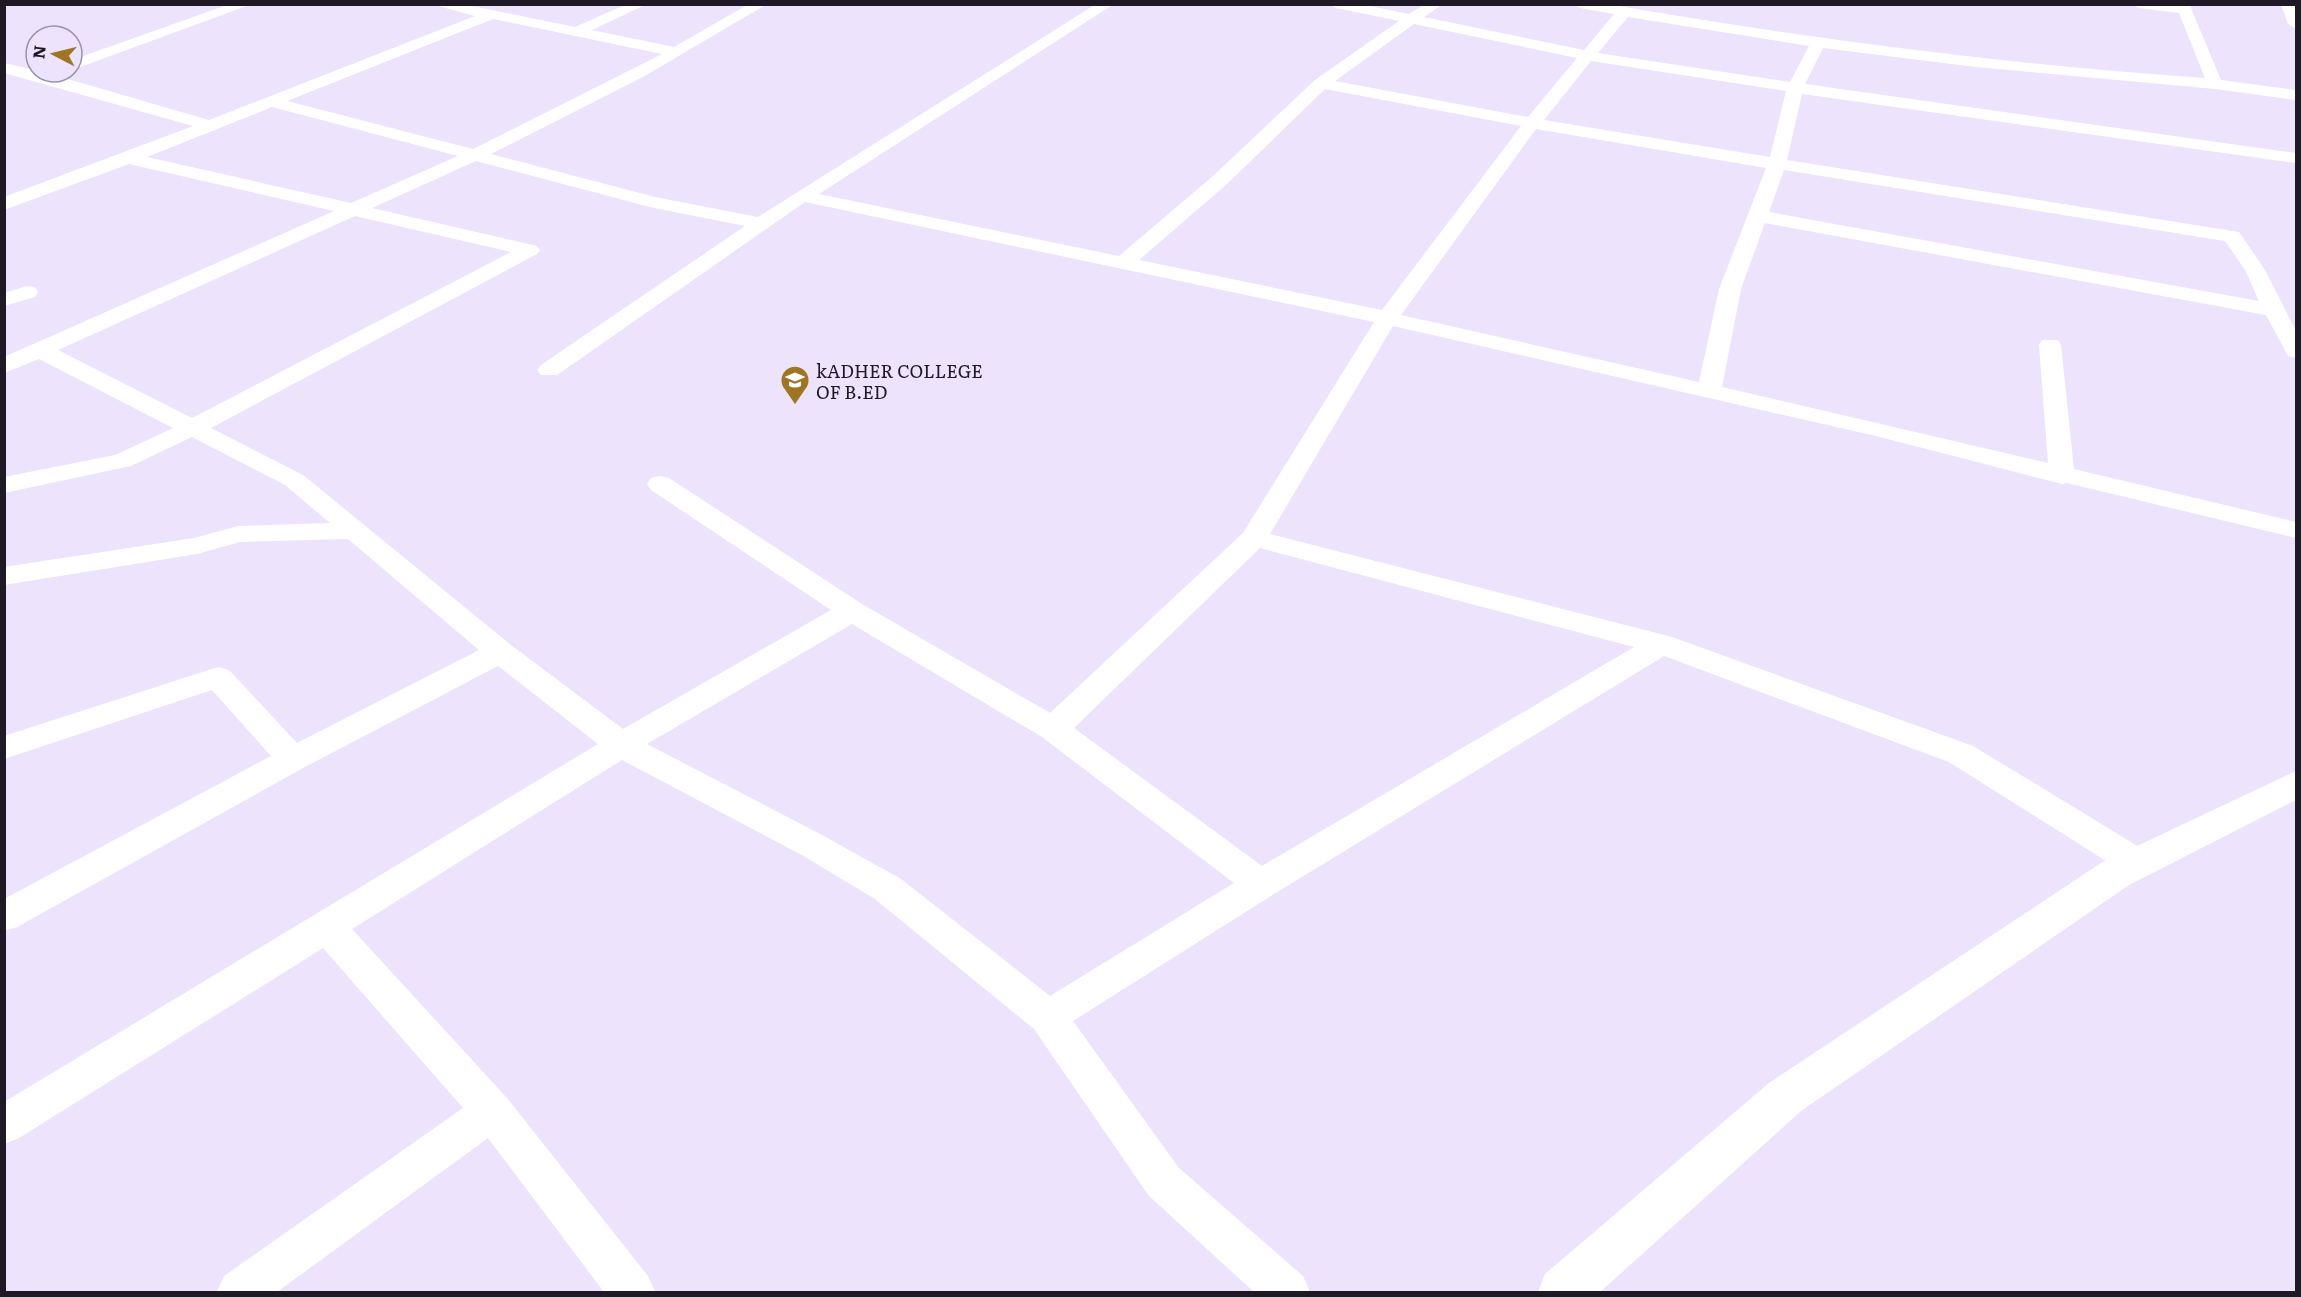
<svg xmlns="http://www.w3.org/2000/svg" width="2301" height="1297" viewBox="0 0 2301 1297" font-family="Literata,serif">
  <style>
    .lines { fill: none; stroke-linecap: round; stroke-linejoin: round }
    .minor { fill: #fff; fill-rule: evenodd }
    .secondary { fill: #fff; fill-rule: evenodd }
    .labels { text-anchor: middle; dominant-baseline: central; stroke-width: 5; stroke-linejoin: round; paint-order: stroke }
    .far-poi-label { font-size: 18px; fill: #1e1925; stroke: #ede3fd; text-anchor: start }
  </style>
  <rect width="100%" height="100%" fill="#ede3fd"/>
  <g class="lines">
    <path class="minor" d="M230,4h22l-180,66v-10z
      M431,4h31l113,23 52,-23h20l-55,26 82,17 75,-43h18l-124,73 -152,77 164,43 103,20 338,-213h18l-295,190 300,62 94,-80 102,-96 84,-59 -63,-13 -7,-4h31l49,10 16,-10h18l-19,13 160,33 30,-36 -34,-6 -7,-4h35c198,35 396,60 597,74l-26,-65 -40,-5 -7,-4 58,2 31,74 75,10v10l-81,-11 -239,-22 -153,-19 -18,36 491,69v10l-494,-69 -15,66 452,72 26,38 31,61v27l-8,-2 -22,-41 -501,-92 -24,66 -19,98 326,76 -9,-118 3,-5h16l3,5 13,124 222,53v16l-229,-55 -5,1 -186,-48 -483,-110 -123,208 402,103 301,109 176,107 6,10 -6,10 -12,4 -12,-4 -176,-111 -285,-106 -390,238 -201,127 106,147 124,108 7,16h-56l-105,-96 -115,-167 -159,-130 -75,-45 -178,-94 -270,169 155,169 141,178 7,16h-51l-116,-154 -211,154h-60l7,-16 239,-168 -140,-160 -304,190 -15,6v-42l594,-358 -100,-78 -193,101 -288,160 -13,4v-32l267,-143 -59,-66 -208,69v-23l214,-69 11,3 68,73 182,-93 -131,-111 -108,3 -43,12 -193,31v-18l190,-29 44,-12 92,-3 -45,-38 -93,-48 -61,29 -127,27v-16l111,-22 58,-27 -134,-69 -35,14v-16l330,-146 -205,-47 -125,46v-13l189,-71 -189,-53v-10l43,10 162,47 266,-104zM1628,17l181,29 -19,36 -192,-29zM493,19l169,35 -189,95 -186,-48zM1414,24l163,34 -49,59 -193,-36zM1591,61l195,30 -16,66 -226,-37zM1325,89l196,37 -139,184 -243,-50 88,-76zM272,107l186,49 -107,47 -204,-46zM1536,129l230,39 -47,121 -20,93 -298,-67zM476,161l178,47 91,18 -204,139 -4,5 4,5h16l248,-173 569,120 -131,211 -193,180 -188,-109 -193,-126 -9,-2 -9,2 -4,6 4,6 180,120 -208,119 -112,-84 -208,-170 -92,-47 326,-174 3,-4 -3,-4 -165,-38zM1784,170l441,71 20,29 14,31 -490,-89zM355,216l156,36 -319,166 -134,-68zM1260,548l374,99 -372,219 -188,-138zM852,624l190,113 192,146 -184,113 -149,-117 -77,-43 -177,-92z
      M27,286l8,1 3,5 -3,5 -31,9v-13z"/>
    <path class="secondary" d="M2281,4h15v25l-8,-5z
      M2296,771v29l-167,85 -328,226 -201,181h-62l7,-18 224,-191 332,-220z"/>
  </g>
  <defs>
    <g id="university-pin" transform="scale(1.5)"><path d="M0 17L-7.5 6A9.5 9.5 0 1 1 7.5 6Z" fill="#9f7524" stroke="#ede3fd"/><path d="M0-5L7-2L0 1L-7-2ZM-4 1L0 2.5L4 1V4Q0 6-4 4Z" fill="#fff"/></g>
  </defs>
  <g fill-rule="evenodd">
    <use href="#university-pin" x="795" y="380"/>
  </g>
  <g class="labels">
    <g class="far-poi-label">
      <text x="816" y="370">kADHER COLLEGE<tspan x="816" dy="21">OF B.ED</tspan></text>
    </g>
  </g>
  <rect width="2301" height="1297" fill="none" stroke="#1e1925" stroke-width="12"/>
  <g transform="translate(54 54) rotate(277)"><circle r="28" fill="#ede3fd" stroke="#9a92a7" stroke-width="1.5"/>
  <path d="M0-4.5L10 22L0 15L-10 22Z" fill="#9f7524"/>
  <text y="-9" font-size="16" font-weight="bold" text-anchor="middle" fill="#1e1925">N</text>
  </g>
</svg>
